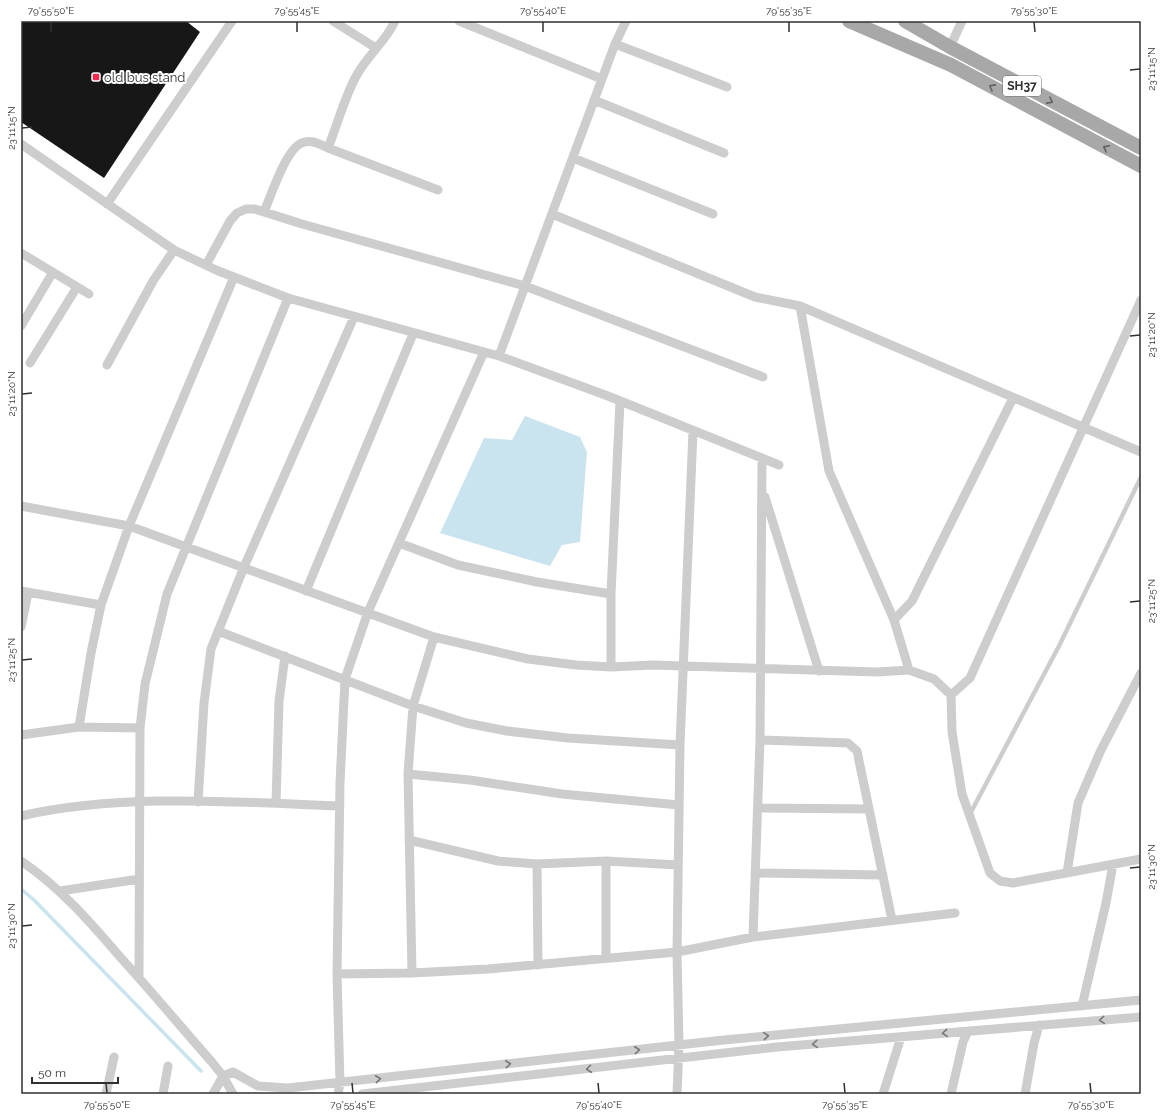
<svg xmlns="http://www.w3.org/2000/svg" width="1162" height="1115" viewBox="0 0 1162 1115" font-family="Raleway,sans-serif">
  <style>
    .water { fill: #c9e4ee }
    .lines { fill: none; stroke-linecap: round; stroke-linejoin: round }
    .stream { stroke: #c9e4ee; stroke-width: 3.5 }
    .building { fill: #171717 }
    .lane { stroke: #cdcdcd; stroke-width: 4.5 }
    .street { stroke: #cdcdcd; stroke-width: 9 }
    .primary { stroke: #a8a8a8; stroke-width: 14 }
    .oneway { stroke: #606060 }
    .oneway2 { stroke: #777 }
    .ticks { fill: none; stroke: #303030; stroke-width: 1.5 }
    .poi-dot { fill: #ed2c50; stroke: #fff; stroke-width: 1.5 }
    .labels { text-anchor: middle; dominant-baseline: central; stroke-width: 4; stroke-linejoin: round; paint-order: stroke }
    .shield { fill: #fff; stroke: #6e6e6e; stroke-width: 1 }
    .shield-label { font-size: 12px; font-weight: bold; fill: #303030 }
    .poi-label { font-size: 13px; fill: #303030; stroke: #fff; text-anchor: start }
    .neatline { fill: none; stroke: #303030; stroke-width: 1.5 }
    .ticks-label { font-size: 10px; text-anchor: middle; fill: #303030 }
  </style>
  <rect width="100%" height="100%" fill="#fff"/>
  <path class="water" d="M525,416l55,21 7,15 -7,90 -18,3 -12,21 -110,-33 44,-95 28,2z"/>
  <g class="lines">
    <path class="stream" d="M21,889l13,11 167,171"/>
  </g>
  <path class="building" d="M21,21h165l14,11 -96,146 -83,-56z"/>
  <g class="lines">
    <path class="lane" d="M970,814l89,-168 82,-169"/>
    <path class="street" d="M333,21l43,27
      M459,21l143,58
      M615,44l112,43
      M950,47l12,-26
      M594,100l130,53
      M21,144l153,106 42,20 72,28 211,58 109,40 171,69
      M328,148c9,-22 18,-56 30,-75 11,-19 28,-32 37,-52
      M573,158l140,56
      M107,204l125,-183
      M264,212c7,-16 23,-68 41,-70 8,-2 16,3 23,6l110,42
      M552,214l203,83 45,9 341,146
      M21,253l68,41
      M206,265l24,-44 7,-8 9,-4h9l47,15 223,62 238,91
      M800,306l29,165 65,149 15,50
      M21,326l32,-54
      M499,356l116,-312 11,-23
      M30,363l47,-76
      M107,365l46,-84 21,-31
      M765,497l54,174
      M21,506l108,20 305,111 94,22 48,6 35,2 42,-2 225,7 31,-2 25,9 17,16 1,37 10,62 28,79 10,8 13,2 128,-24
      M399,543l59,22 79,17 74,12
      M21,591l80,14
      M306,591l107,-257
      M894,620l18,-19 101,-203
      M21,627l7,-34
      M218,631l195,75 53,17 41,8 61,7 112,7
      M611,667v-73l9,-193
      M951,695l19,-17 171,-378
      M79,727l12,-74 10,-48 28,-79 105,-249
      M21,735l58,-8 61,1
      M760,740l88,3 9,8 35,169
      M408,774l62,6 92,14 117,11
      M198,802l6,-99 7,-54 33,-82 110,-250
      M276,803l3,-102 6,-45
      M758,808l111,1
      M21,816c99,-23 217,-14 319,-10
      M409,840l89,21 39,3 69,-3 72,4
      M21,861c39,26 70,62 100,97 31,34 60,69 90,103l12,15 10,18
      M606,861v97
      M537,864l1,101
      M755,873l128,2
      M1067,873l11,-70 23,-53 40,-77
      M60,891l79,-12
      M753,937l7,-197 2,-281
      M412,973l-4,-199 5,-68 21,-69
      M337,974l75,-1 76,-4 189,-17 76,-15 202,-24
      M139,978l1,-250 5,-44 22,-90 121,-296
      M1082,1006l24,-103 7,-39
      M106,1094l8,-37
      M163,1094l5,-28
      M213,1094l10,-18 10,-4 25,14 30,2 436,-48 417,-40
      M338,1094l2,-11 -3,-109 3,-191 5,-104 23,-67 116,-260
      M362,1094l415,-47 364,-30
      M677,1094l2,-49 -2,-93 3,-207 13,-314
      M883,1094l18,-57
      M951,1094l12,-52 5,-11
      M1025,1094l9,-51 5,-18"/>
    <path class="primary" d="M849,21l102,44 190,101
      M905,21l45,26 191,101"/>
  </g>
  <defs><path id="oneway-chevron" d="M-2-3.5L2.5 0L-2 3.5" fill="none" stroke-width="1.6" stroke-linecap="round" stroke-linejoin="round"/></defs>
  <g class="oneway">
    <use href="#oneway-chevron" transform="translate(992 87) rotate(-151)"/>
    <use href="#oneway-chevron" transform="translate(1050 101) rotate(28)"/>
    <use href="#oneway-chevron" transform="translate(1106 148) rotate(-153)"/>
  </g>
  <g class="oneway2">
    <use href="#oneway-chevron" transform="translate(1102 1020) rotate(175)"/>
    <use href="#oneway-chevron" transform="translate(945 1033) rotate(175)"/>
    <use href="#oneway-chevron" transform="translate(766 1036) rotate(-5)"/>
    <use href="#oneway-chevron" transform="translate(815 1044) rotate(175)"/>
    <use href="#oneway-chevron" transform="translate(637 1050) rotate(-6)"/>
    <use href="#oneway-chevron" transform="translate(508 1064) rotate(-6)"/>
    <use href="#oneway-chevron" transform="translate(589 1069) rotate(173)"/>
    <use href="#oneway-chevron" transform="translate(378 1079) rotate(-6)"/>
  </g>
  <path class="ticks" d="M51,22v10M297,22v10M543,22v10M789,22v10M1034,22l1,10M1130,70l10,-1M22,128l10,-1M1130,336l10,-1M22,394l10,-1M1130,602l10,-1M22,660l10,-1M1130,868l10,-1M22,926l10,-1M106,1083l1,10M352,1083l1,10M598,1083l1,10M844,1083l1,10M1090,1083l1,10"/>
  <rect class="poi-dot" x="92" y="73" width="8" height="8" rx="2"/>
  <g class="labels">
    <rect class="shield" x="1003" y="76" width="38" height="20" rx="3"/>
    <g class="shield-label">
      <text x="1022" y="86">SH37</text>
    </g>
    <g class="poi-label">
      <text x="104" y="77">old bus stand</text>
    </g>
  </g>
  <rect width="1162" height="1115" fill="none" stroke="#ffffff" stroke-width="44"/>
  <path d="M32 1077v6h86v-6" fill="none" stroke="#303030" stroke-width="2"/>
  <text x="38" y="1077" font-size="12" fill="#303030" stroke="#ffffff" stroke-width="3" paint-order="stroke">50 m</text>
  <rect x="22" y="22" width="1118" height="1071" class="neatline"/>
  <g class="ticks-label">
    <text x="51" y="14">79°55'50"E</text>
    <text x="297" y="14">79°55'45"E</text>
    <text x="543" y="14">79°55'40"E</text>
    <text x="789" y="14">79°55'35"E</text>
    <text x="1034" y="14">79°55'30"E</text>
    <text transform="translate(1151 69) rotate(-90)" y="4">23°11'15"N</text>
    <text transform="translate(11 128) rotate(-90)" y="4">23°11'15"N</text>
    <text transform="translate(1151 335) rotate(-90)" y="4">23°11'20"N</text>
    <text transform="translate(11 394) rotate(-90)" y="4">23°11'20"N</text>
    <text transform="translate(1151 601) rotate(-90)" y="4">23°11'25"N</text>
    <text transform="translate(11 660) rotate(-90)" y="4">23°11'25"N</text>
    <text transform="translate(1151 867) rotate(-90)" y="4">23°11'30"N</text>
    <text transform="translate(11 926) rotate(-90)" y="4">23°11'30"N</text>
    <text x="107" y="1108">79°55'50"E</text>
    <text x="353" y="1108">79°55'45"E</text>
    <text x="599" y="1108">79°55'40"E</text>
    <text x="845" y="1108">79°55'35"E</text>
    <text x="1091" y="1108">79°55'30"E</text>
  </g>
</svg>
